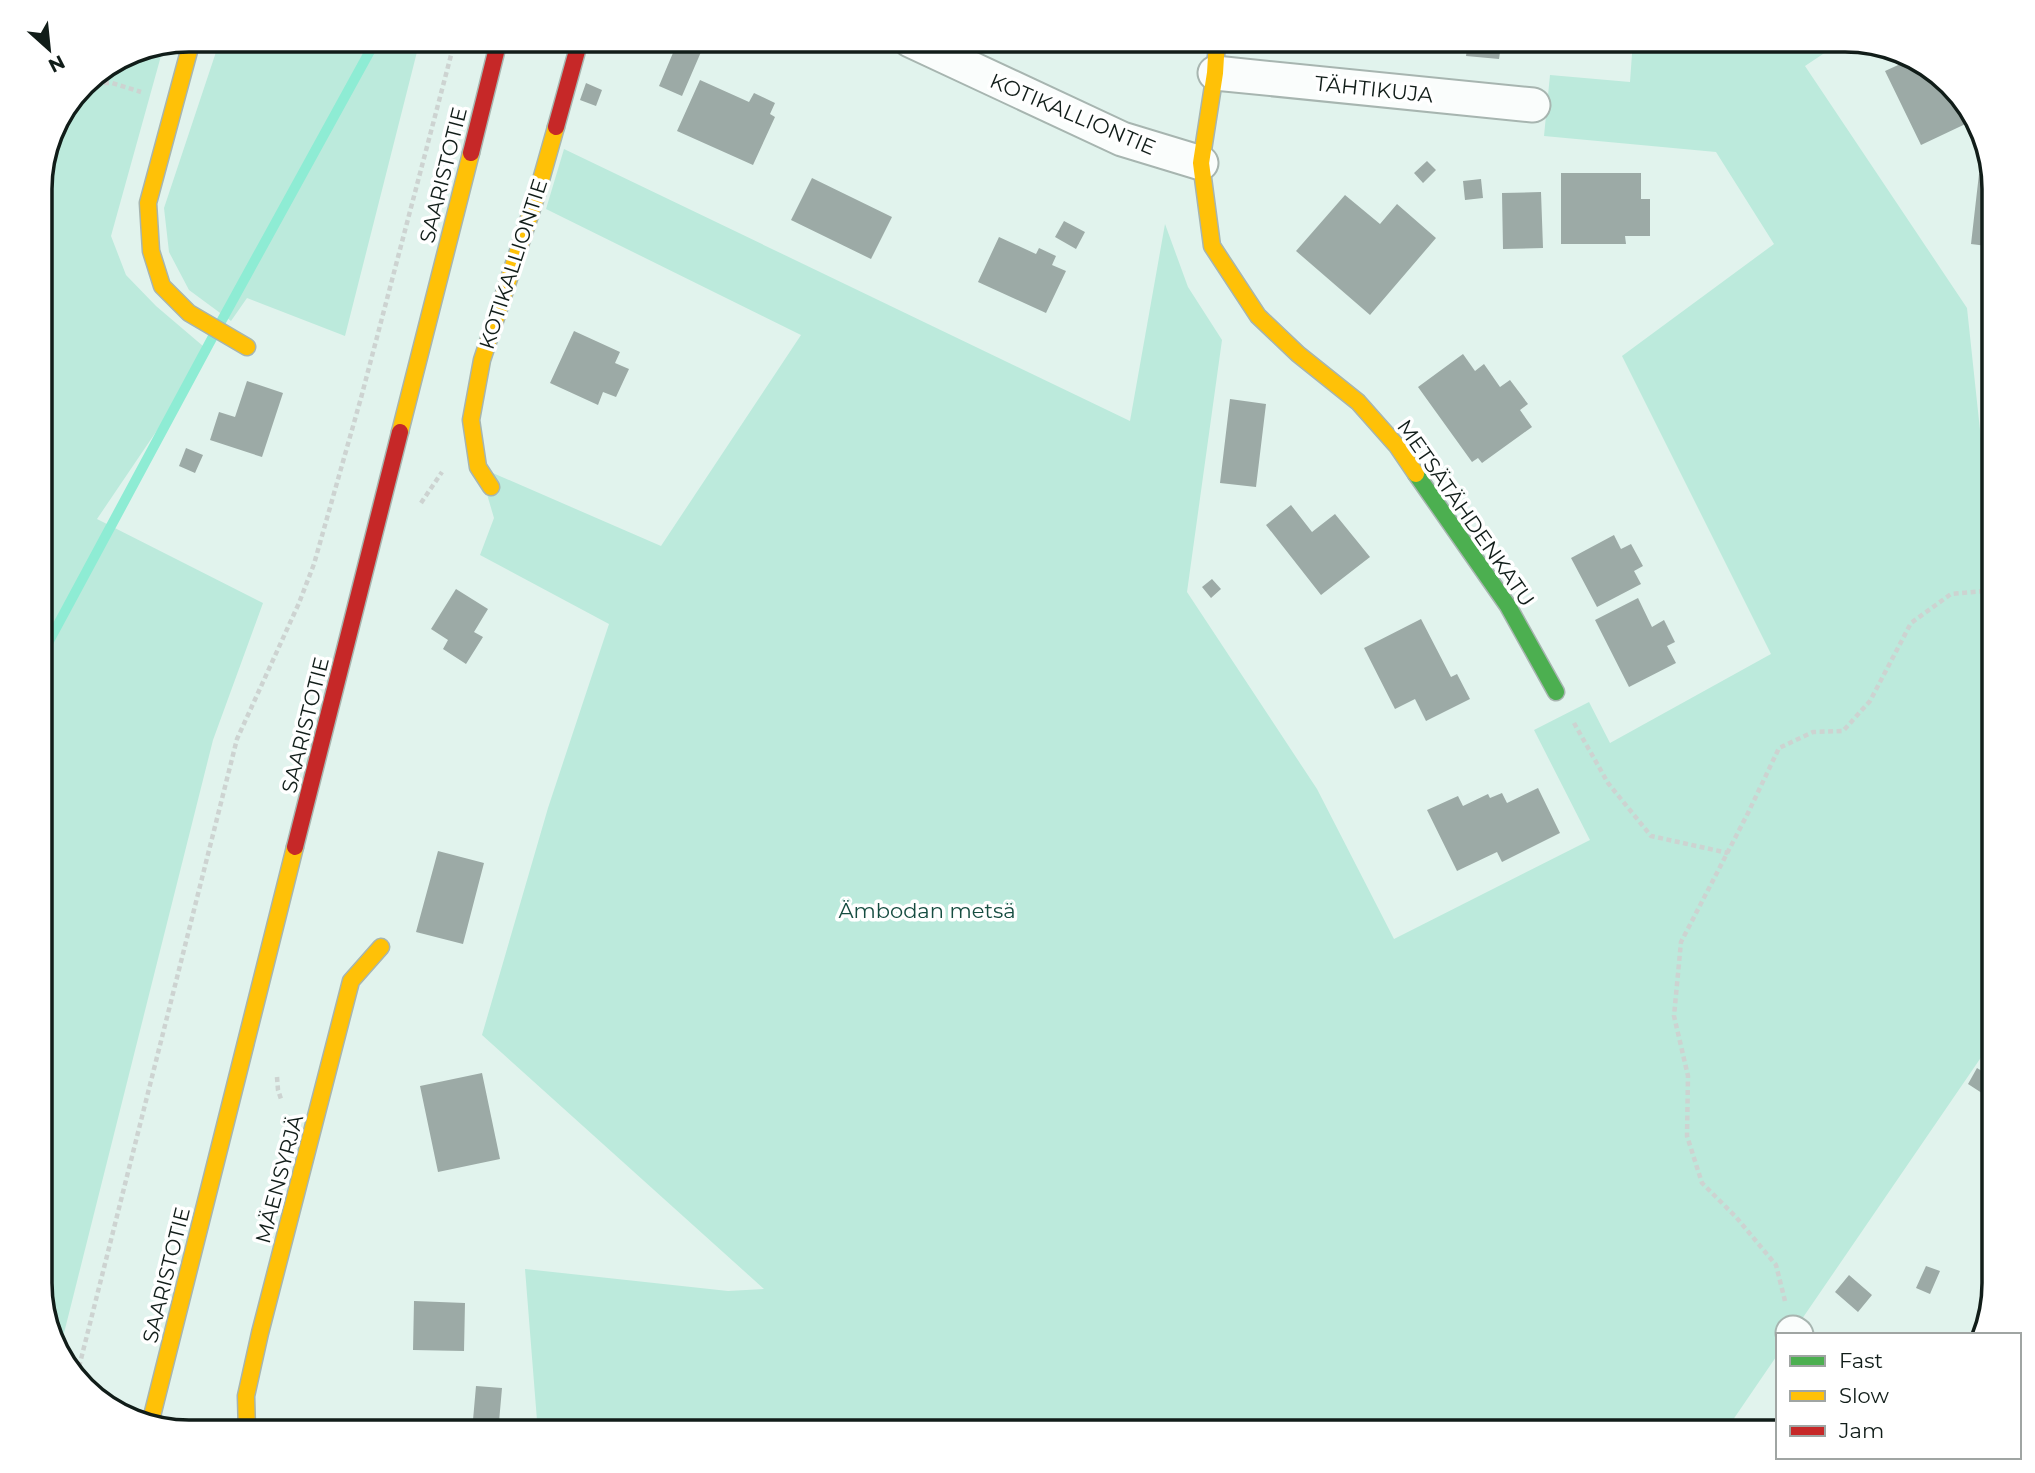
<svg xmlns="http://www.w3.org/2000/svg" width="2035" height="1473" viewBox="0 0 2035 1473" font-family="Montserrat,sans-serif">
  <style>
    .green { fill: #bceadc }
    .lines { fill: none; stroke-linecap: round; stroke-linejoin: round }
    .stream { stroke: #8eecd4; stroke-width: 10 }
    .building { fill: #9caaa6 }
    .street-casing { stroke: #a7b5b0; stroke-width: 37 }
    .fast-casing { stroke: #a7b5b0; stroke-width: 19 }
    .slow-casing { stroke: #a7b5b0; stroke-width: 19 }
    .jam-casing { stroke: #a7b5b0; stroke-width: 19 }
    .path { stroke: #cdd3d1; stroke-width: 4.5; stroke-dasharray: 5 3.5; stroke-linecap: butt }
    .street { stroke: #fafdfc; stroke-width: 33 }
    .fast { stroke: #4caf50; stroke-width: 16 }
    .slow { stroke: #ffc107; stroke-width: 16 }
    .jam { stroke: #c62828; stroke-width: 16 }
    .labels { text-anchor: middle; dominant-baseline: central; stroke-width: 7; stroke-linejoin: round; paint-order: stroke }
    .street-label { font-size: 21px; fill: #111d19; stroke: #fff }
    .park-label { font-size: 21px; fill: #164d41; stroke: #fff }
    .rim { fill: none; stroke: #111d19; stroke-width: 3.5 }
  </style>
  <rect width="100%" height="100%" fill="#e1f3ed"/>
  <path class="green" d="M220,40h200l-75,296 -98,-38 -16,23 -42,-31 -20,-38 -5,-44z
    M1633,40h211l-39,26 162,242 18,169 10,-1v561l-204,298h-13v19l-54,79h-1186l-13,-164 203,22 36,-2 -282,-254 66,-227 61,-184 -129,-69 14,-37 -15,-51 182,79 140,-211 -255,-126 18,-60 566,272 35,-197 23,63 34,53 -35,252 130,197 77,150 196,-99 -56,-110 55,-28 21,41 161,-89 -149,-298 152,-112 -58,-92 -172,-16 6,-61 80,7z
    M164,45l-53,191 15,39 30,31 54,46 -113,167 166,84 -50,137 -154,613 -3,-3 -15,-57v-1114l15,-56 35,-45 42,-27z"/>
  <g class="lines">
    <path class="stream" d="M41,656l176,-327 159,-289"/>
  </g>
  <path class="building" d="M1468,40h34l-3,19 -33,-3z
    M678,41l23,11 -19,44 -23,-10z
    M1907,61l12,4 6,13 12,-6 39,47 -55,26 -36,-74z
    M700,80l49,22 5,-9 21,10 -5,11 5,3 -22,48 -76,-34z
    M586,83l16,7 -6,16 -16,-6z
    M1427,161l9,9 -13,13 -9,-10z
    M1561,173h80v26h9v37h-25l1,8h-65z
    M1979,174l13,2 3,13v58l-24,-3z
    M812,178l80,39 -21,42 -80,-39z
    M1481,179l2,19 -18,2 -2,-19z
    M1541,192l2,56 -40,1 -1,-56z
    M1345,195l35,29 17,-20 39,34 -66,77 -74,-64z
    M1064,221l21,11 -9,17 -21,-12z
    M999,237l37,17 3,-6 17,8 -4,9 14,6 -20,42 -68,-31z
    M574,331l46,21 -5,11 14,6 -13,28 -13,-5 -5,13 -48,-22z
    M1463,354l12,17 9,-7 16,23 10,-7 18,24 -8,6 12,17 -50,36 -4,-5 -6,4 -54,-75z
    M247,381l36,12 -21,64 -52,-17 9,-28 16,5z
    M1230,399l36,5 -10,83 -36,-4z
    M186,448l17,7 -8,18 -16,-7z
    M1291,505l21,27 23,-18 35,43 -49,38 -55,-70z
    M1614,535l7,14 10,-5 12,22 -9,5 7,13 -44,23 -26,-49z
    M1212,579l9,10 -10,9 -9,-11z
    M456,589l32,20 -14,23 9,5 -17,27 -23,-15 5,-9 -17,-11z
    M1638,598l14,29 12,-7 11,22 -8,4 9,17 -47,24 -34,-67z
    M1421,619l30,58 6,-3 13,25 -44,22 -11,-22 -20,10 -31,-61z
    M1538,788l22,45 -58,29 -5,-10 -40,19 -30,-61 31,-14 5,10 25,-12 2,4 12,-5 5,10z
    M438,851l46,12 -21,81 -47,-12z
    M1977,1068l18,11v8l-7,10 -20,-13z
    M482,1073l18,86 -62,13 -18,-86z
    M1926,1266l14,5 -10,23 -14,-6z
    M1849,1275l23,20 -14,17 -23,-20z
    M414,1301l51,2 -1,48 -51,-1z
    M476,1386l26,2 -3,34 -26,-2z"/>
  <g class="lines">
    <g class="street-casing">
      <path id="street" d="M910,40l212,99 79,24
        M1215,73l318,32
        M1793,1333l3,2"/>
    </g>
    <g class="fast-casing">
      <path id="fast" d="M1416,474l92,132 48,86"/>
    </g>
    <g class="slow-casing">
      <path id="slow" d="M192,40l-44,163 3,48 11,35 27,27 58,34
        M1217,40l-2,33 -14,90 11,83 46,70 40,38 60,48 39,44 19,28
        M400,432l71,-279
        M491,487l-13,-20 -7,-47 11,-60 55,-166 19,-67
        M151,1420l144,-573
        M247,1433l-1,-37 14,-63 91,-352 30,-34"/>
    </g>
    <g class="jam-casing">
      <path id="jam" d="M556,127l24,-87
        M471,153l28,-113
        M295,847l105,-415"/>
    </g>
    <path class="path" d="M87,83h25l29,9
      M421,503l21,-31
      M1574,723l34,60 43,53 77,17
      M277,1077l1,13 3,9
      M1785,1301l-9,-36 -40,-48 -34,-34 -15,-47 1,-60 -14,-60 7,-74 67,-129 31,-65 34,-16 30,-1 27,-30 41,-78 40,-29 34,-3 10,2
      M77,1375l160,-636 62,-136 15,-39 47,-166 94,-358"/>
    <use href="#street" class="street"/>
    <use href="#fast" class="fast"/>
    <use href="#slow" class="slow"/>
    <use href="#jam" class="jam"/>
  </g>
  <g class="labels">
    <g class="street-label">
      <text transform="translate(1374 89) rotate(6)">TÄHTIKUJA</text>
      <text transform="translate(1073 114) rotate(23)">KOTIKALLIONTIE</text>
      <text transform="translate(443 175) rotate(-76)">SAARISTOTIE</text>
      <text transform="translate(513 264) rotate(-72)">KOTIKALLIONTIE</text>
      <text transform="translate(1466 513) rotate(55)">METSÄTÄHDENKATU</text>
      <text transform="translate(305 725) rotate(-76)">SAARISTOTIE</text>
      <text transform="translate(279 1179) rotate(-75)">MÄENSYRJÄ</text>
      <text transform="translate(166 1275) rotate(-76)">SAARISTOTIE</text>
    </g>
    <g class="park-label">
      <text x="927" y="910">Ämbodan metsä</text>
    </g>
  </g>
  <path d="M0 0H2035V1473H0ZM189 52H1845A137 137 0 0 1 1982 189V1283A137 137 0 0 1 1845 1420H189A137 137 0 0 1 52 1283V189A137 137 0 0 1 189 52Z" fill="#fff" fill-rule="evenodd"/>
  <path class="rim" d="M189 52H1845A137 137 0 0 1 1982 189V1283A137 137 0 0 1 1845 1420H189A137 137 0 0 1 52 1283V189A137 137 0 0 1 189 52Z"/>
  <rect x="1776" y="1333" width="245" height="126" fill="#ffffff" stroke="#a0a5a3" stroke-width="2"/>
  <rect x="1790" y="1356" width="35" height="10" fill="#4caf50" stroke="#a0a5a3" stroke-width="2"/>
  <text x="1839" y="1368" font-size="21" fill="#111d19">Fast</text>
  <rect x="1790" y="1391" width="35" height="10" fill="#ffc107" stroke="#a0a5a3" stroke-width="2"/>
  <text x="1839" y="1403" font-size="21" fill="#111d19">Slow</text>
  <rect x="1790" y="1426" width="35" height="10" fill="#c62828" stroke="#a0a5a3" stroke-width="2"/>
  <text x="1839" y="1438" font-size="21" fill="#111d19">Jam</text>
  <g transform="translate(49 49) rotate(153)" stroke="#ffffff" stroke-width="5" paint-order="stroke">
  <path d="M0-5L12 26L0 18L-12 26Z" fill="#111d19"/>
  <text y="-10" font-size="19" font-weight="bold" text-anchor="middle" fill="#111d19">N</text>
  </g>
</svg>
